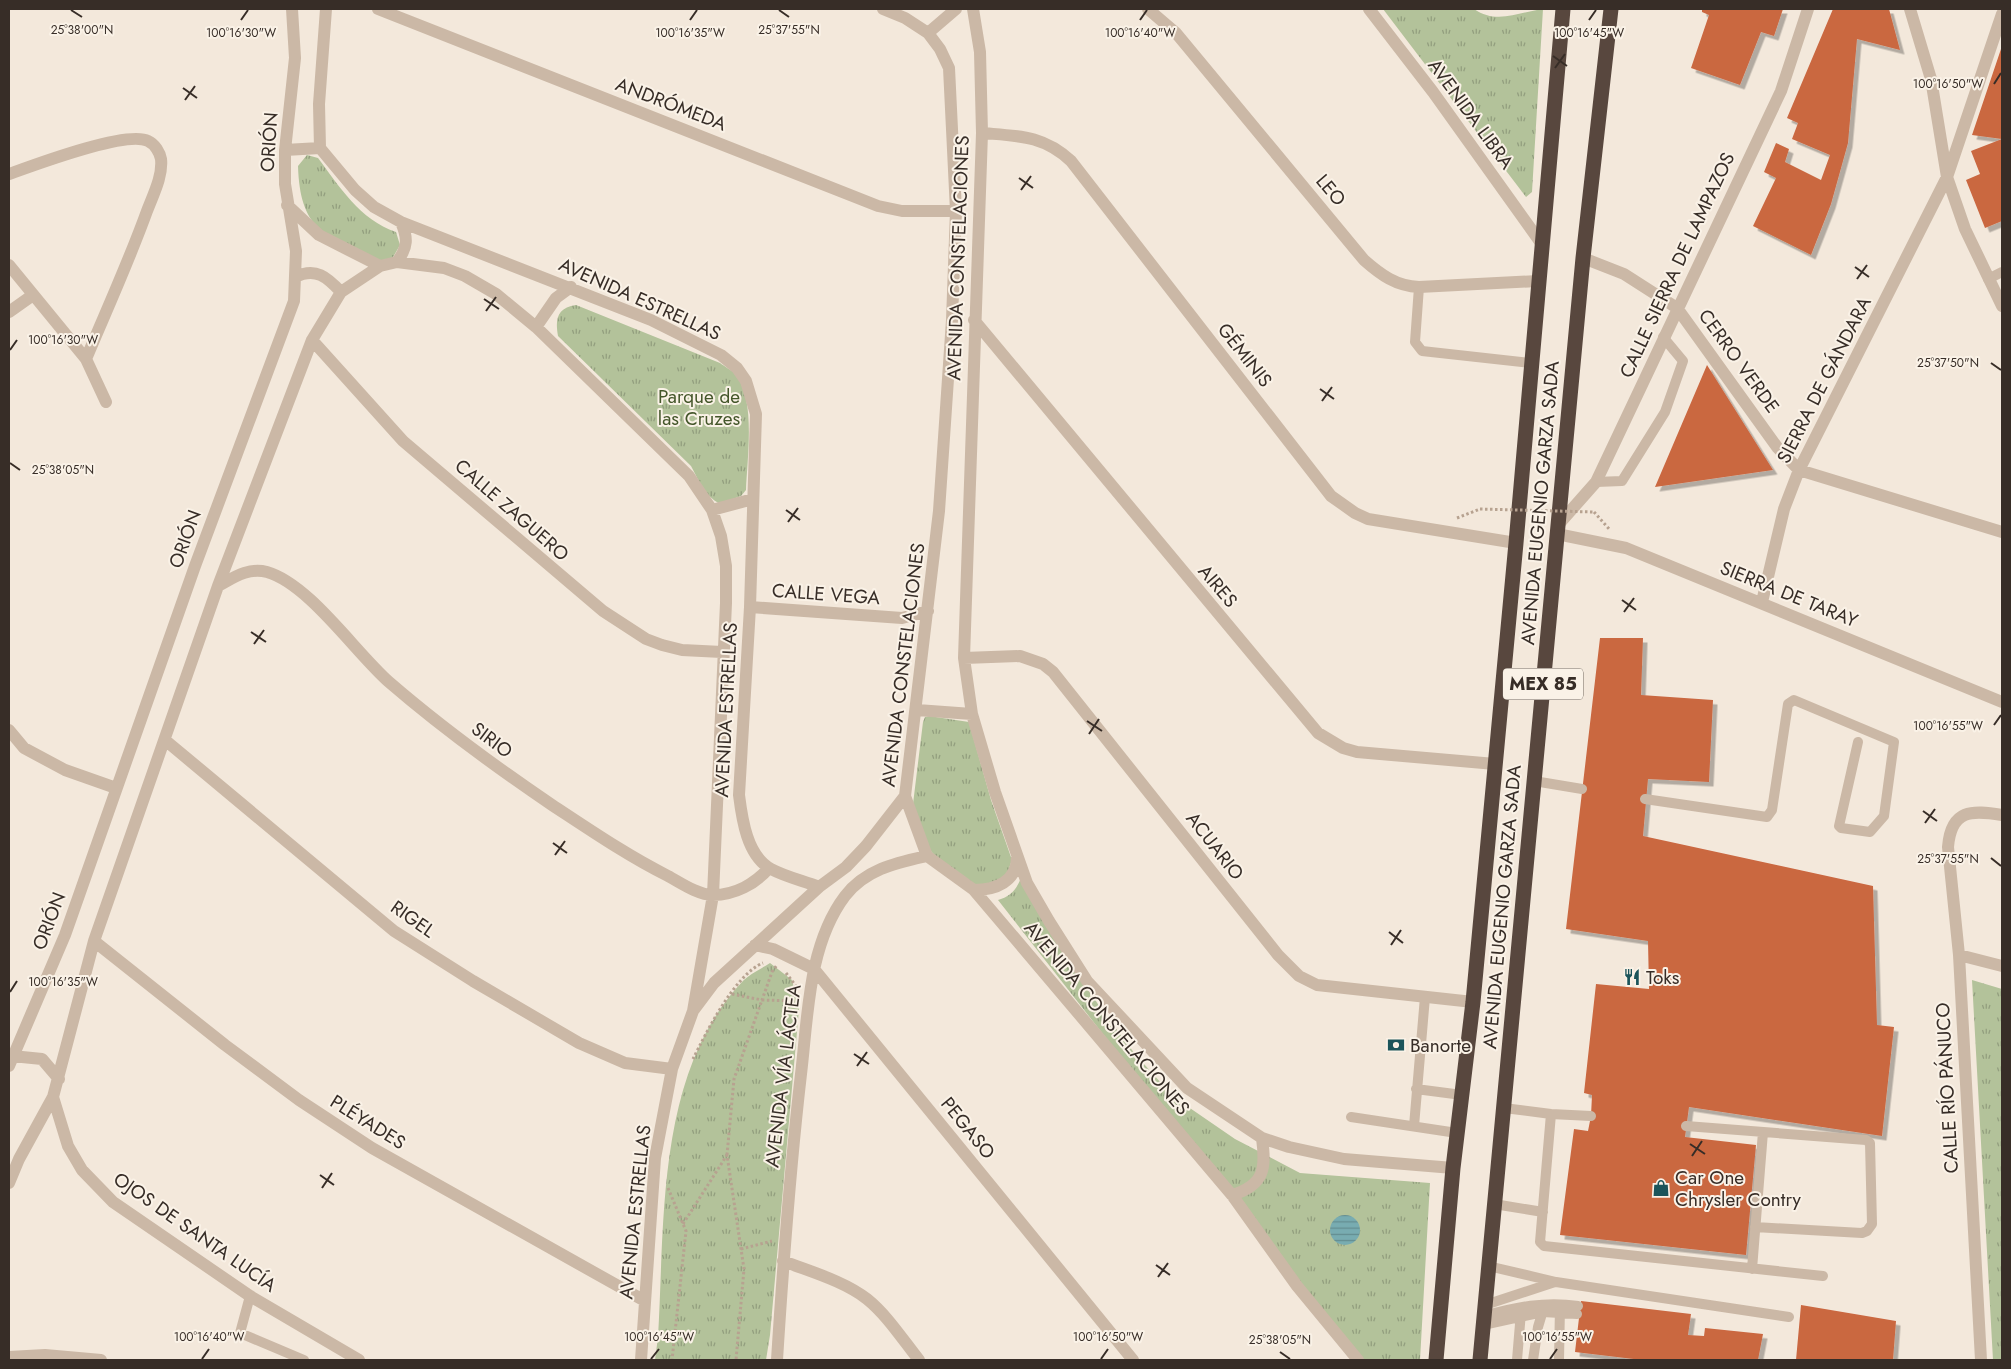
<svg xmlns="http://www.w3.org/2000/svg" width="2011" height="1369" viewBox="0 0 2011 1369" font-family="Jost,sans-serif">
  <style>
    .park { fill: url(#park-tufts) }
    .water { fill: url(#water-rules) }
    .building { fill: #ca6741; filter: url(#shadow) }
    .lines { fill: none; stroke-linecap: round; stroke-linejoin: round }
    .path { stroke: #b7a290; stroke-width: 3; stroke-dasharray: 2.5 2.5; stroke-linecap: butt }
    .lane { stroke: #cbb8a6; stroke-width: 10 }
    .street { stroke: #cbb8a6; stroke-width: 12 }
    .highway { stroke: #58473e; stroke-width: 15 }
    .path-bridge { stroke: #b7a290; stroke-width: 3; stroke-dasharray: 2.5 2.5; stroke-linecap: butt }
    .ticks { fill: none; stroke: #372d27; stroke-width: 2 }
    .labels { text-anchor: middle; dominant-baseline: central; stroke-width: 4; stroke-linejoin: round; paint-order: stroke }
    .shield { fill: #faf2e7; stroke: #726861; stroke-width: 1 }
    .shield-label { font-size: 18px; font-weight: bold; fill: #372d27 }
    .street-label { font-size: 19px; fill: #372d27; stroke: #faf2e7 }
    .park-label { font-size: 19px; fill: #44562a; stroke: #faf2e7 }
    .poi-label { font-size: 19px; fill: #372d27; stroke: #faf2e7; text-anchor: start }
    .ticks-label { font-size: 12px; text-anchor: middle; fill: #372d27; stroke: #faf2e7; stroke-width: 4; stroke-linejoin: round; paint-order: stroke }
  </style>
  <defs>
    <pattern id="park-tufts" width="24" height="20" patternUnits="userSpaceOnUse" patternTransform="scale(1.25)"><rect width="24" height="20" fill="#b3c29a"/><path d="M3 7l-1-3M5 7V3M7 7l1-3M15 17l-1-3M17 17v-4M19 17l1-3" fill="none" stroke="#929e7e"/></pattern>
    <pattern id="water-rules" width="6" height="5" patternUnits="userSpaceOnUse" patternTransform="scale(1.25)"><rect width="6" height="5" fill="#78acb1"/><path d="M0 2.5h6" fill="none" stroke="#638c90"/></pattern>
    <filter id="shadow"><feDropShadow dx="4.5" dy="4.5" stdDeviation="0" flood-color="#0004"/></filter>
  </defs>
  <rect width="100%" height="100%" fill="#f3e8db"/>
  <path class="park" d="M1383,9h91c23,16 45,3 69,0l-11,183 -6,5z
    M307,155l11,3c21,28 42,62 78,74l4,13 -8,14 -8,3c-55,-24 -84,-28 -86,-96z
    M576,305l144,58c5,4 12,7 16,12 20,25 11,84 10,115l-5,6 -21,8c-16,-9 -21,-23 -29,-38l-133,-130c-3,-17 -1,-28 18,-31z
    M929,716l40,6 22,78 21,60 -6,17 -30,11 -33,-23 -14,-16 -16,-45 10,-82 2,-5z
    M1021,878l78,128 36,48 27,30 22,20 51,35 65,34 130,10 -10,177h-57l-62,-73 -303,-387c13,-4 18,-10 23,-22z
    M770,963l22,17 7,29 -29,326 -4,25h-111l3,-23c7,-117 -2,-264 84,-355 7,-8 19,-13 28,-19z
    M1972,980l30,9v371h-9z"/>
  <path class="water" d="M1330 1230a15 15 0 1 1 30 0a15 15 0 1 1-30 0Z"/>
  <path class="building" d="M1702,9h81l-9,27 -13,-4 -21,53 -49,-17 18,-53 -7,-3z
    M1833,9h56l11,41 -43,-11 -9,104 -17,61 -20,51 -58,-29 23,-48 -12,-6 12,-29 13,6 -4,13 36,18 9,-25 -38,-16 6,-16 -11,-5z
    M2002,46v175l-17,7 -19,-48 14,-6 -9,-23 31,-12 -30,-4z
    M1707,365l66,105 -118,17z
    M1600,638h43l-2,57 72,5 -4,82 -61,-3 -5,57 230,50 4,139 17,2 -12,109 -193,-29 -4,30 71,8 -10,110 -186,-20 14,-106 14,2 3,-15 1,-21 -8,-2 12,-109 53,5 -1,-48 -82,-12z
    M1581,1301l110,13 -3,21 16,1 1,-8 58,6 -5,26h-116l-67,-8z
    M1801,1305l95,16 -3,39h-97z"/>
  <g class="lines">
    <path class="path" d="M1594,512l16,18
      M1457,518l23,-9
      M786,973l10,13
      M732,994l30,6 10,-28 5,-7
      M693,1059c13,-26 42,-85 70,-96
      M727,1155l7,-76 28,-79 34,1
      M668,1188l18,43 -14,129
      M683,1224l44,-69 17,114 -8,91
      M741,1249l31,-8"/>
    <path class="lane" d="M1988,279l14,-7
      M1419,287l-4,55 7,9 109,12
      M1596,482l26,-1 43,-69 18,-51 -20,-24
      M1534,781l48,8
      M1645,799l122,18 5,-7 16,-106 6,-4 100,42 -10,74 -14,16 -29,-4 -2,-2 19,-84
      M1416,1089l46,6
      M1504,1108l47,6 40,2
      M1551,1114l-11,128 4,4 279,30
      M1351,1117l106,16
      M1414,1126l11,-129
      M1686,1126l180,14 4,3 2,81 -5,7 -5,2 -107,-6
      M1494,1204l49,8
      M1488,1266l68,16 233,35
      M1752,1269l11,-137
      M250,1296l-10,37 64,27
      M1485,1305l70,-23
      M1484,1316c32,-9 61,-15 94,-10
      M1483,1325l60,-13 34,2
      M1517,1360l4,-48
      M1533,1360l5,-33 6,-20
      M1559,1360l1,-54"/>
    <path class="street" d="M378,9l500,197 24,5h54
      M883,9l22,9 23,15 12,16 9,19 7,143 -4,109 -13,191 -34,285 22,60 47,34 258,305 65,91 61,74
      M973,9l7,43 2,81 -18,525 8,56 23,78 32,91 22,38 38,60 100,107 75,50 27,9 55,12 109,9
      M1148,9l28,24 188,227c17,15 32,26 55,27l119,-6
      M1369,9l64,83 108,151
      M1910,9l21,70 16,98 18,52 37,77
      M928,33l28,-24
      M982,133c36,3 61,2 89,28l260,335 24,17 13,6 148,24
      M320,148l35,42 19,17 27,15 250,98 70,35 16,13 9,13 10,33 -6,193 -11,188c3,24 8,61 32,74 15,8 33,12 48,18
      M320,148l-1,-44 7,-95
      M285,150l35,-2
      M9,174c25,-9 118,-44 139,-33 7,3 12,12 13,18 2,17 -8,36 -14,52 -18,50 -40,98 -61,148
      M287,205l32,30 61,31
      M1583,258l41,16 53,34 100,139 22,23 203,62
      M397,262c11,-15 11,-24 4,-40
      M9,265l77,94 20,43
      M295,277c21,-10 32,0 46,15
      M9,312l24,-17
      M974,320l344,413 25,15 14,4 138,12
      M536,327l20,-29 15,-11
      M312,340l91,101 200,170 43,28 16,6 20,5 40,2
      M712,510l41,-11
      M1558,525l38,-43 185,-391 27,-82
      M1557,534l69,14 376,154
      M218,586c15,-8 30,-19 49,-14 42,12 88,80 122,110 52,45 107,85 163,123 38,25 76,51 116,71 13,7 30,19 45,19 22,0 42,-11 56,-27
      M1762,602l22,-93 15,-39 148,-293 55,-163
      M750,607l152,11 26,-7
      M964,658l56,-2 23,8 10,8 225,283 21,21 18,9 156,17
      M917,710l55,4
      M9,730l15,18 41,22 51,18
      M165,740l229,191 79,50 106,62 46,20 47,6
      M974,890c21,0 43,-8 43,-33
      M94,941l131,104 74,55 73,48 273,153
      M755,945l18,4 41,20 319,391
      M1959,955l43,11
      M12,1056l30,3 17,20
      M9,1066l56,-131 130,-369 99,-265 2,-50 -11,-67v-34l10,-92 -3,-49
      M53,1097l15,49 14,24 31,32 137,94 109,64
      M9,1183l10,-24 34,-62 41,-156 124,-355 94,-246 29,-48 39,-26 17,-4 47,6 21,8 31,18 40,33 153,149 23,34 9,26 5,30v37l-13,292 -20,116
      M1232,1195c33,-10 34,-27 30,-57
      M783,1261c28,11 61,20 84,38 20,16 36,41 52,61
      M9,1357l36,-2 56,5
      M641,1360l14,-202 17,-89 21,-58 21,-28 105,-96 27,-20 20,-21 39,-50
      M777,1360c6,-95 13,-191 24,-286 7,-58 7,-129 44,-178 21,-27 51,-33 82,-40
      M1981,1360l-22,-405 -11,-108c3,-38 24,-37 54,-32"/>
    <path class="highway" d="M1436,1360l17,-192 20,-166 43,-459 47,-534
      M1480,1360l103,-1102 28,-249"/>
    <path class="path-bridge" d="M1480,509l114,3"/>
  </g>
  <path class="ticks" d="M71,10l11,7M779,10l10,7M241,20l7,-10M690,20l7,-10M1140,20l7,-10M1589,20l7,-10M1553,56l14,10M1555,68l10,-14M1994,84l7,-11M183,88l14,10M185,100l10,-14M1019,178l14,10M1021,190l10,-14M1855,267l14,10M1857,279l10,-14M484,299l15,10M486,311l10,-14M10,350l7,-10M1991,363l10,7M1320,389l14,10M1322,401l10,-14M10,463l10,7M786,510l14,10M788,522l10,-14M1622,600l14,10M1624,612l10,-14M251,632l15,10M254,644l10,-14M1087,721l15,10M1994,725l7,-10M1089,734l10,-15M1923,811l14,10M1925,823l10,-14M553,843l14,10M555,855l10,-14M1991,858l10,8M1389,932l14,11M1391,945l10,-15M10,992l7,-11M854,1054l15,10M857,1066l10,-14M1690,1144l15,10M1692,1156l10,-15M320,1175l14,10M322,1188l10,-15M1156,1265l14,10M1158,1277l10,-14M1280,1352l10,7M202,1359l7,-10M651,1359l8,-10M1101,1359l7,-10M1550,1359l7,-10"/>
  <defs>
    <g id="restaurant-bare" transform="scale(1.35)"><path d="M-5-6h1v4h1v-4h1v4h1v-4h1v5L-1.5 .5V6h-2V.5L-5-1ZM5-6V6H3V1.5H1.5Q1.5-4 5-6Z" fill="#1b545a" stroke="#faf2e7" stroke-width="2.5" paint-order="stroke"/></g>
    <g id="bank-bare" transform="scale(1.35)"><path d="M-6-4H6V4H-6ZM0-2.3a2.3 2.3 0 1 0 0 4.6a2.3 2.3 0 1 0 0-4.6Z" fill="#1b545a" stroke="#faf2e7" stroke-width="2.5" paint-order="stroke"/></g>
    <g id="shop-bare" transform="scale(1.35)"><path d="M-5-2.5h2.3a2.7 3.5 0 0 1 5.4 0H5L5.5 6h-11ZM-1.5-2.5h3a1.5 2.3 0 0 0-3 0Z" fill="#1b545a" stroke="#faf2e7" stroke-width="2.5" paint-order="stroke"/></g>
  </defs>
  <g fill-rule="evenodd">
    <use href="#restaurant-bare" x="1632" y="977"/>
    <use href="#bank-bare" x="1396" y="1045"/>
    <use href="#shop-bare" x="1661" y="1188"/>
  </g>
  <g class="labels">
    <rect class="shield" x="1503" y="668.5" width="80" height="31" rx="4"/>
    <g class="shield-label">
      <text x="1543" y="684">MEX 85</text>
    </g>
    <g class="street-label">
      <text transform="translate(671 104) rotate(21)">ANDRÓMEDA</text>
      <text transform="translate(1471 114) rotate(54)">AVENIDA LIBRA</text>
      <text transform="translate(269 142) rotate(-86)">ORIÓN</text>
      <text transform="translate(1331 190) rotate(50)">LEO</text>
      <text transform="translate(958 258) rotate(-88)">AVENIDA CONSTELACIONES</text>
      <text transform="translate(1677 265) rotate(-65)">CALLE SIERRA DE LAMPAZOS</text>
      <text transform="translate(640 299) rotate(24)">AVENIDA ESTRELLAS</text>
      <text transform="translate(1245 355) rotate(52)">GÉMINIS</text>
      <text transform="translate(1739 361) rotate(54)">CERRO VERDE</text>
      <text transform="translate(1824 380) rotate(-63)">SIERRA DE GÁNDARA</text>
      <text transform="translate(1540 503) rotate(-85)">AVENIDA EUGENIO GARZA SADA</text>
      <text transform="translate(512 510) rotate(41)">CALLE ZAGUERO</text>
      <text transform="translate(185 539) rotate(-70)">ORIÓN</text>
      <text transform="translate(1218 586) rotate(50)">AIRES</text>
      <text transform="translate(826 594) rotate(4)">CALLE VEGA</text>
      <text transform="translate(1789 594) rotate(22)">SIERRA DE TARAY</text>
      <text transform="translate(903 665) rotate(-83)">AVENIDA CONSTELACIONES</text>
      <text transform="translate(726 710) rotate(-87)">AVENIDA ESTRELLAS</text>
      <text transform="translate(492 740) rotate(37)">SIRIO</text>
      <text transform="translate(1215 846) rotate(52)">ACUARIO</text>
      <text transform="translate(1502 907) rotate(-85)">AVENIDA EUGENIO GARZA SADA</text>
      <text transform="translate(413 919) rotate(35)">RIGEL</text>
      <text transform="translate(49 921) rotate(-69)">ORIÓN</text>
      <text transform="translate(1107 1018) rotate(50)">AVENIDA CONSTELACIONES</text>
      <text transform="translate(783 1076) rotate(-83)">AVENIDA VÍA LÁCTEA</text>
      <text transform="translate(1947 1088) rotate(-93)">CALLE RÍO PÁNUCO</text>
      <text transform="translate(368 1122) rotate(32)">PLÉYADES</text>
      <text transform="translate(968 1128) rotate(51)">PEGASO</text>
      <text transform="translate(635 1212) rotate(-84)">AVENIDA ESTRELLAS</text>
      <text transform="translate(195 1232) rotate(35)">OJOS DE SANTA LUCÍA</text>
    </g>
    <g class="park-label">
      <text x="699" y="396">Parque de<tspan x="699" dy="22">las Cruzes</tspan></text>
    </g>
    <g class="poi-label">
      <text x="1646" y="977">Toks</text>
      <text x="1410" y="1045">Banorte</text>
      <text x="1675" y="1177">Car One<tspan x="1675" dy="22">Chrysler Contry</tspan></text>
    </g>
  </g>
  <g class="ticks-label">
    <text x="82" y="34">25°38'00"N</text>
    <text x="789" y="34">25°37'55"N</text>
    <text x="241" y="37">100°16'30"W</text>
    <text x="690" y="37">100°16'35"W</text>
    <text x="1140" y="37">100°16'40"W</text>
    <text x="1589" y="37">100°16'45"W</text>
    <text x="1948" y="88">100°16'50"W</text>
    <text x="63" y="344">100°16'30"W</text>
    <text x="1948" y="367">25°37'50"N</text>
    <text x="63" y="474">25°38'05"N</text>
    <text x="1948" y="730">100°16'55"W</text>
    <text x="1948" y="863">25°37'55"N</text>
    <text x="63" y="986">100°16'35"W</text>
    <text x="209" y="1341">100°16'40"W</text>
    <text x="659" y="1341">100°16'45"W</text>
    <text x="1108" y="1341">100°16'50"W</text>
    <text x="1557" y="1341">100°16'55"W</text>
    <text x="1280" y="1344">25°38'05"N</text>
  </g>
  <rect width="2011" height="1369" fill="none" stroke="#372d27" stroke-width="20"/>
</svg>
